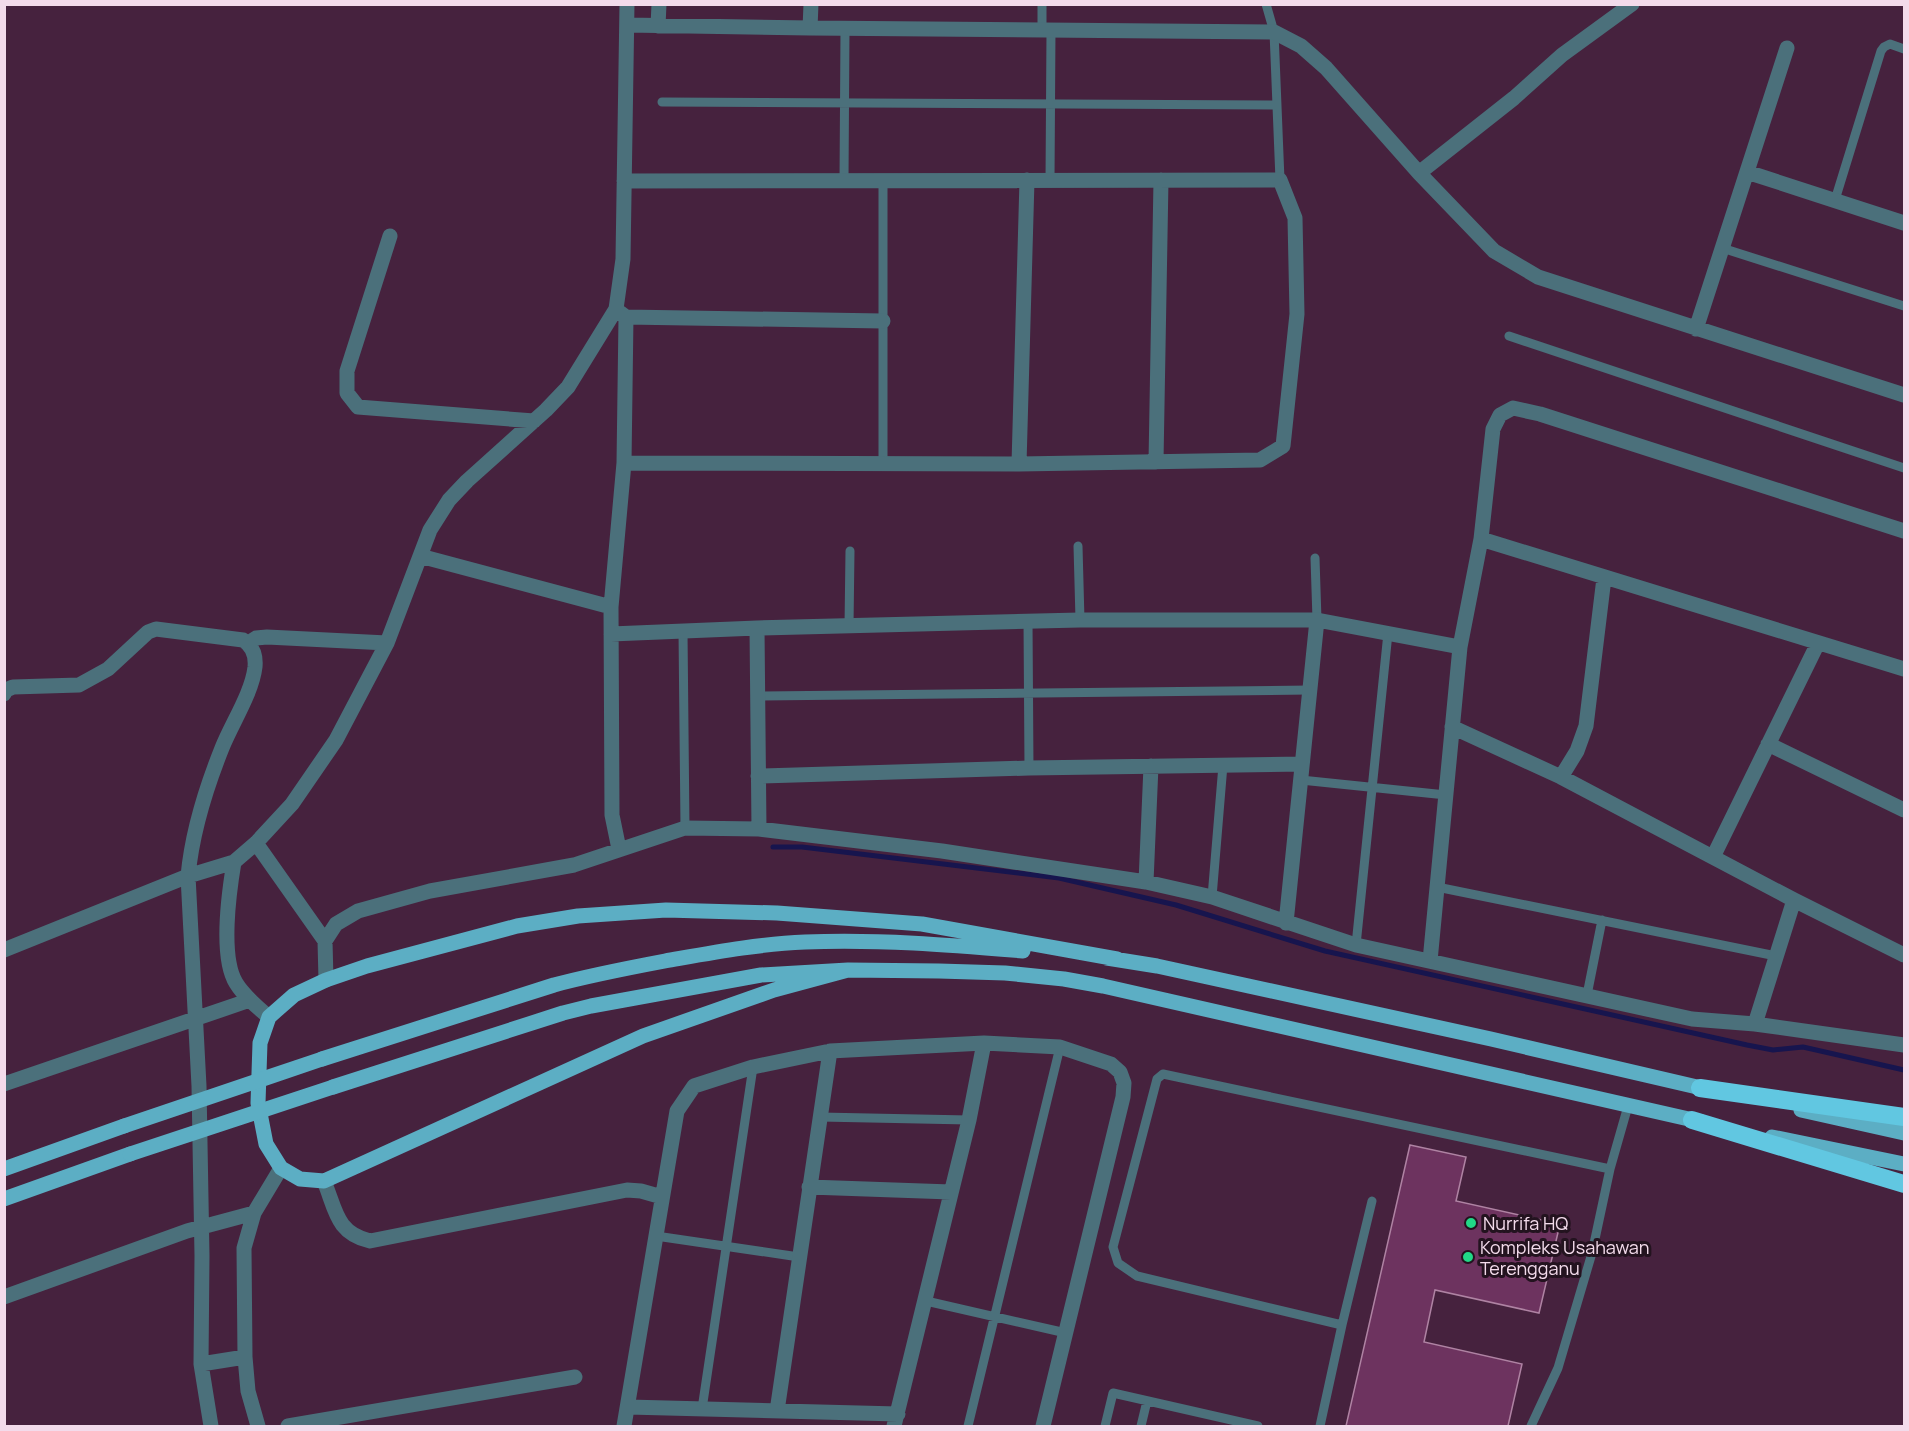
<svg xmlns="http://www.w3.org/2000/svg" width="1909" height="1431" viewBox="0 0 1909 1431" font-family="Manrope,sans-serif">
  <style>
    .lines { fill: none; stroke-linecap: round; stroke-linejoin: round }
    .stream { stroke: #17154e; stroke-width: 5 }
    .building { fill: #6d335f; stroke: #af83a3; stroke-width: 1.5 }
    .lane { stroke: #4b707b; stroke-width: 9 }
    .street { stroke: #4b707b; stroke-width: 15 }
    .primary { stroke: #5caec4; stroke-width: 15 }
    .highway { stroke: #61c7e1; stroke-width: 18 }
    .primary-bridge { stroke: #5caec4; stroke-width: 15 }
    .poi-dot { fill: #21d887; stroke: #23131f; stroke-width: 2 }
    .labels { text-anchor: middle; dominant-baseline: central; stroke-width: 6; stroke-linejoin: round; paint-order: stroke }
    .poi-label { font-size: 18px; fill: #f3dbeb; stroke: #23131f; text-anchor: start }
  </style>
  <rect width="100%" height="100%" fill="#46223e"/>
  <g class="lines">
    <path class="stream" d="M773,847h29l257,31 117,27 149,46 422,94 26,5 30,-3 101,23"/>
  </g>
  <path class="building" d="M1410,1145l56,12 -10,44 104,23 -21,89 -104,-23 -11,52 98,22 -14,62h-162z"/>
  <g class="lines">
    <path class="lane" d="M1042,4v26
      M1266,4l8,28 6,148
      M662,102l615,3
      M1050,180l1,-150
      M844,181l1,-152
      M1835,200l46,-149 3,-4 6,-3 14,5
      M1722,248l182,58
      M1509,336l395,132
      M883,464v-283
      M1078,546l2,74
      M1315,558l2,62
      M1028,621l1,147
      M849,626l1,-75
      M683,631l2,197
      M758,696l552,-6
      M1301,780l145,15
      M1437,887l339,69
      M1212,897l11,-132
      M1356,945l32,-312
      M1587,995l15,-75
      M820,1117l149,3
      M656,1236l143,21
      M926,1301l140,32
      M1342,1325l30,-124
      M702,1409l51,-342
      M968,1426l92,-379
      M1105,1426l8,-33 145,33
      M1141,1426l6,-25
      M1320,1426l22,-101 -205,-49 -19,-13 -5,-16 44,-168 6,-5 447,95
      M1531,1426l27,-58 34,-115 18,-84 18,-63"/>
    <path class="street" d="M627,25l183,3 464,4 27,14 25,22 93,105 75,78 44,26 366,118
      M658,26l1,-22
      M810,28l1,-24
      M1747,172l157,51
      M1419,173l95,-75 48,-43 70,-51
      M624,181l656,-1 15,38 2,96 -14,132 -23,14 -241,4 -395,-1
      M390,236l-43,135v22l11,14 176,14
      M618,311l8,6 257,4
      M1696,329l91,-281
      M1156,462l5,-282
      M1019,464l8,-284
      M1481,539l423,130
      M420,556l191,51
      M757,628l2,201
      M611,634l146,-6 323,-8h237l143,27
      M248,643l8,-5 11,-1 120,6
      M4,694l2,-4 7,-3 66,-2 29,-16 40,-37 8,-3 87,11c10,6 13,16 12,27 -3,26 -23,56 -33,81 -16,40 -30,85 -34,128l46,-14 22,-19 36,-39 44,-64 51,-97 43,-113 19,-30 18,-19 79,-71 22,-23 48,-78 7,-50 4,-255
      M1452,727l109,50 233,123 110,55
      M1768,744l136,66
      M758,776l271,-8 273,-4
      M1561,777l16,-26 9,-25 18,-148
      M256,843l69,98
      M619,849l-7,-34 -1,-208 13,-144 2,-146
      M1713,857l105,-214
      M234,862c-5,30 -14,95 2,121 8,13 21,24 33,34
      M1146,882l5,-116
      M1286,923l31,-303
      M4,950l184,-74 11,210 3,170 -1,108 10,62
      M1430,961l30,-314 21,-108 12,-110 7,-14 13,-7 27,6 364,117
      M326,980l-1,-39 11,-17 22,-13 72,-20 144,-26 111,-37 74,1 183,22 204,31 66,15 144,48 336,74 63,5 149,21
      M1755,1024l39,-124
      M4,1084l246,-84
      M324,1181c12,29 12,52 46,60l257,-51 14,1 21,6
      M809,1187l142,5
      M4,1297l183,-66 67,-18
      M201,1364l44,-7
      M628,1407l270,7
      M777,1411l53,-360
      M258,1426l-10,-35 -3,-34 -1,-109 10,-35 27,-45
      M288,1426l287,-49
      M624,1426l53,-315 17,-25 59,-19 77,-16 154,-8 76,4 51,17 9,8 4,11 -1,14 -80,329
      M894,1426l75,-306 15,-77"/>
    <path class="primary" d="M1107,958l50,8 334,73 219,51
      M848,970l-74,20 -131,46 -319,145 -24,-2 -19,-11 -15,-24 -8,-41 2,-60 9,-26 25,-22 32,-15 41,-14 150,-40 61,-10 88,-6 111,3 145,11 195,35
      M322,1059l232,-74c37,-10 74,-17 111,-24 46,-8 93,-17 140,-19 72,-3 145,3 218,9
      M333,1087l230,-74 28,-7 170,-31 87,-5 91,1 66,2 59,6 39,7 599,136
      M1801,1110l103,23
      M1772,1137l132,27
      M4,1169l120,-43
      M4,1199l126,-45"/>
    <path class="highway" d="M1700,1088l204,29
      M1692,1120l212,64"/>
    <path class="primary-bridge" d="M124,1126l198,-67
      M130,1154l203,-67"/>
  </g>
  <g class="poi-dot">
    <circle cx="1471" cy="1223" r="6"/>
    <circle cx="1468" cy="1257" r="6"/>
  </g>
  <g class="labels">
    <g class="poi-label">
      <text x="1483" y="1223">Nurrifa HQ</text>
      <text x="1480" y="1247">Kompleks Usahawan<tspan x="1480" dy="21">Terengganu</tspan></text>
    </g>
  </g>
  <rect width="1909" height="1431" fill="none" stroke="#f3dbeb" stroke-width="12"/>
</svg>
